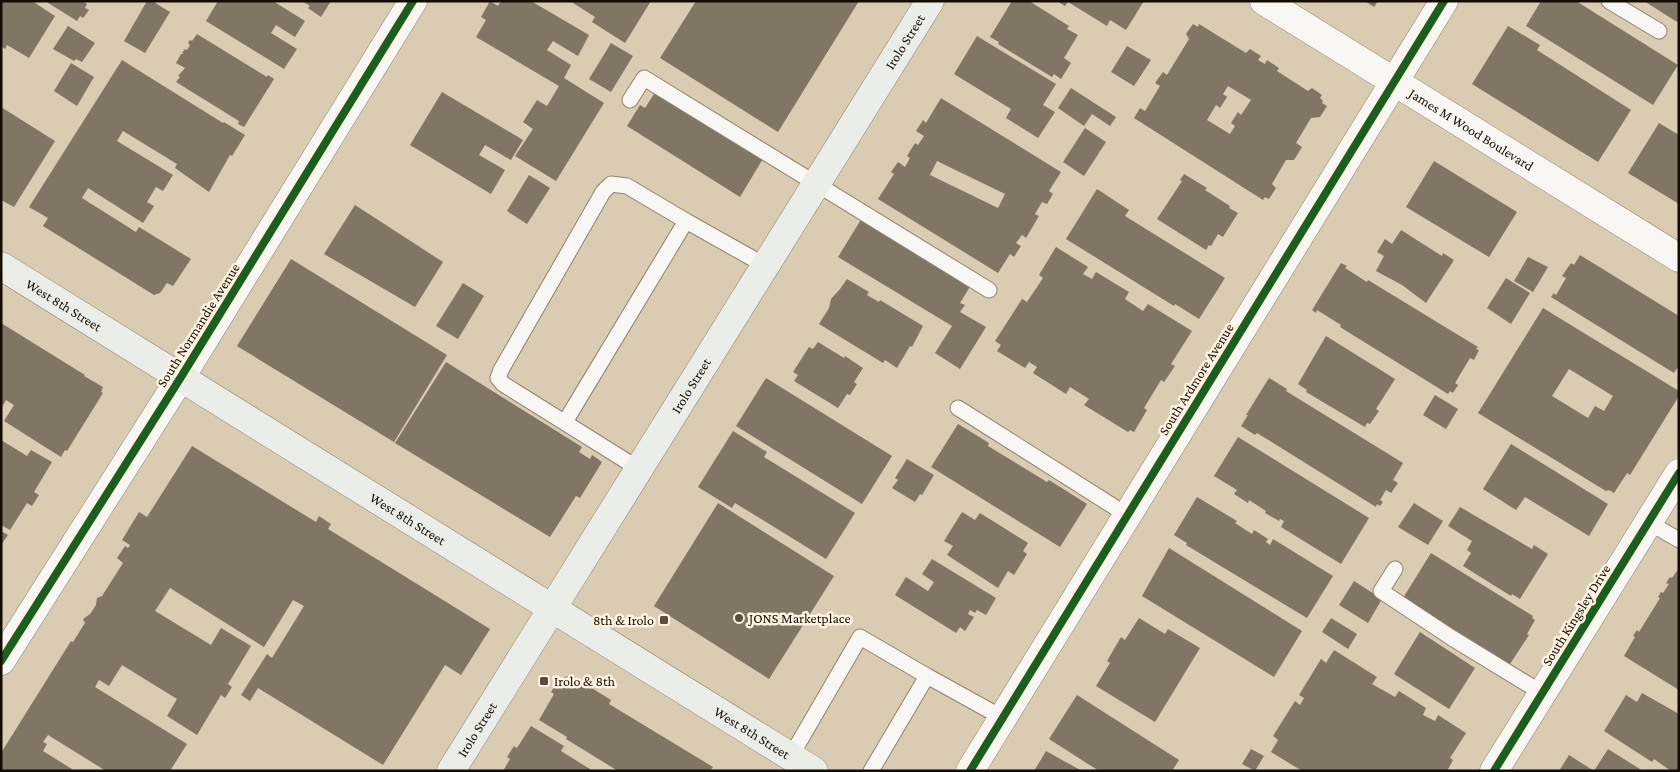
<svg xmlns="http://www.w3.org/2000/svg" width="1680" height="772" viewBox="0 0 1680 772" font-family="'Crimson Pro',serif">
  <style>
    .building { fill: #817563; fill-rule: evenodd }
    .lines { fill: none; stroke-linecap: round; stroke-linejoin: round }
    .service-casing { stroke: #8e836f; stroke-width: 17 }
    .minor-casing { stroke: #8e836f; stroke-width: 29 }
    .tertiary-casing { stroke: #8e836f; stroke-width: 29 }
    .secondary-casing { stroke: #8e836f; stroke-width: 29 }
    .service { stroke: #f9f7f3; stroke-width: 15 }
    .minor { stroke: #f9f7f3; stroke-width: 28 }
    .tertiary { stroke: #f9f7f3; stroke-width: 28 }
    .secondary { stroke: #ebede9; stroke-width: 28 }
    .cycleway-casing { stroke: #fff4e1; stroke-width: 11 }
    .cycleway { stroke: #1b5e20; stroke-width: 8 }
    .poi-dot { fill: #5a4f3e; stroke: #fff4e1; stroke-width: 2 }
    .labels { text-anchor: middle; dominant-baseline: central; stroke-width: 5; stroke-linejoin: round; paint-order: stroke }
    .street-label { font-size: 14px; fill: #150c00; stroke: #fff4e1 }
    .poi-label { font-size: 14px; fill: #150c00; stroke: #fff4e1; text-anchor: start }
  </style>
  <rect width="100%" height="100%" fill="#daccb2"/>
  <path class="building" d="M1,1h31l23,15 -26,42 -22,-13 -2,4 -4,-3z
    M45,1h38l4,3 -2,4 4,2 -6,8 -3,-2 -3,5z
    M147,1h5l18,11 -25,41 -21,-12z
    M218,1h55l32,20 -10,16 -19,-12 -5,8 26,16 -13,20 -78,-48z
    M302,1h29l-10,16 -13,-9 2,-2z
    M490,1l8,5 3,-5h30l58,34 -11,21 -25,-15 -6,9 24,15 -7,13 40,25 -48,78 -41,-25 18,-27 -10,-7 14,-22 10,6 12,-20 -83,-49 10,-17 -5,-3z
    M570,1h81l-26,42 -33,-21 3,-5z
    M696,1h163l-81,131 -118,-74z
    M1012,1h17l40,25 -2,3 11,6 -14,23 7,5 -10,16 -7,-5 -2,3 -54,-33 1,-2 -9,-5z
    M1057,1h87l-18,29 -16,-10 -3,6 -39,-24 -3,4z
    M1365,1h13l-4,6z
    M1541,1h35l102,64 -25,40 -127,-79z
    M1644,1h35v19l-2,2z
    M1193,24l5,3 1,-3 47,29 4,-4 11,7 -3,4 7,4 2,-4 12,8 -2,3 31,20 4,-3 10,7 -2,3 3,3 -1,2 5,3 -7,11 -9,1 -15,25 6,4 -8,13h-8l-14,24 4,4 -7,11 -4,-2 -2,3 -129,-82 6,-10 5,3 15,-25 -5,-3 8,-11 4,3 22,-36 -3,-5zM1228,86l23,14 -10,15 -3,-3 -7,11 4,3 -5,8 -23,-14 9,-15 4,3 7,-11 -4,-3z
    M68,26l27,17 -13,19 -6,-3 -2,2 -21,-12z
    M1508,26l32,19 -3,5 94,60 -33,52 -126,-78z
    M197,34l70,43 1,-2 6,4 -30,48 -6,-3 1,-3 -63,-39 4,-5 -2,-1 7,-8 -9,-5 5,-9h3l-2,-1 3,-4 2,1 3,-5 -2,-2 2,-3 2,1z
    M977,36l79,48 -13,21 12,7 -17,26 -32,-20 5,-9 -57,-35z
    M611,43l22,13 -22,36 -22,-13z
    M1127,46l24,14 -17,26 -23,-14z
    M122,60l101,63 1,-1 21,13 -13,21 -2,-1 -21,37 -34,-24 2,-4 -54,-33 -6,10 56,34 -10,16 -7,-4 -9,15 7,4 -11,17 -55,-35 -6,10 54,34 3,-5 52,32 -18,27 -6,-3 -7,10 -6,2 -111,-69 5,-8 -19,-11z
    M71,63l23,14 -17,29 -23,-15z
    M1071,88l45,29 -6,9 -18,-12 -8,12 -26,-18z
    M656,91l108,66 -24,40 -113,-71 13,-21 5,3z
    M442,92l81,48 -12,20 -26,-15 -6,10 26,15 -14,24 -81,-49z
    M941,98l120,74 -12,19 4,3 -6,10 -5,-2 -7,12 4,2 -13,22 -4,-3 -6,8 5,3 -7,11 -4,-3 -12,19 -120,-74 16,-25 -3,-2 7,-10 7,5 5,-9 -3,-2 8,-13 3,2 6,-9 -8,-5 7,-11 3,3zM937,161l68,33 -7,14 -68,-33z
    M1,107l54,34 -41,66 -13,-7z
    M1659,123l20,12v69l-51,-31z
    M1085,128l21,14 -22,34 -21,-14z
    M1434,161l83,51 -28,45 -83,-50z
    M1184,174l23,14 -2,2 25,16 -1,2 9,5 -15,24 -5,-3 -7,12 -2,-1 -3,5 -49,-31 25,-38 -2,-1z
    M529,175l21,13 -23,36 -20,-13z
    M1097,189l32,21 -4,6 100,62 -26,41 -24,-15 -1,2 -108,-67z
    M355,205l88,57 -28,45 -91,-53z
    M862,218l109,67 -11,18 5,2 -5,7 26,15 -26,42 -25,-16 17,-27 -114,-69z
    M1401,230l41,26 1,-3 11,7 -28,43 -24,-18 -26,-14 8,-15 -7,-4 8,-13 7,5z
    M1056,247l32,20 -5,7 9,5 4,-7 33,20 -4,7 18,12 5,-7 44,27 -21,33 4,2 -11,16 -3,-2 -17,28 3,2 -13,22 -4,-2 -2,2 -44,-27 5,-6 -19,-12 -4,7 -33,-21 4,-6 -8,-5 -4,6 -28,-17 4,-6 -6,-4 27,-42 5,3 16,-24 -4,-3z
    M1580,255l99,61v49l-5,8 -123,-76 3,-4 2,2 10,-17 -4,-2 9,-13 3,2z
    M1528,257l20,10 -15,25 -19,-11z
    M291,259l156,96 -53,87 -157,-96z
    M1341,263l6,3 -2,2 22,14 1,-2 110,67 -2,2 3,1 -5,10 -4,-2 -15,25 3,2 -5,8 -3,-2 -2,3 -108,-67 1,-2 -24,-15 -1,3 -4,-3z
    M1506,278l24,15 -19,31 -24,-16z
    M847,279l22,13 -2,3 12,7 1,-2 43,26 -11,21 -2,-1 -13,22 -12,-8 -2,3 -64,-39 10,-16 2,-9 9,-10z
    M463,283l21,13 -26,43 -22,-13z
    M1543,308l136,83v5l-49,79 -3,-2 -13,20 -5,-3 -3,1 -128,-78zM1569,369l44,27 -9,15 -9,-5 -7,12 -36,-22z
    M1,323l84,52 -1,1 19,11 -2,5 2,1 -36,58 -2,-1 -4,7 -57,-36 10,-16 -8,-5 -5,9z
    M1326,336l69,43 -19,30 3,2 -9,13 -3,-1 -2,4 -59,-35 1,-2 -9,-6z
    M818,342l26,16 1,-2 18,12 -9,14 3,2 -7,11 -3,-1 -9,14 -44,-27 4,-6 -5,-3 16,-25 4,2z
    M446,362l136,85 -3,5 11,7 2,-4 10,7 -22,36 -4,-2 -26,41 -155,-94z
    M766,378l126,78 -30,48 -126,-78z
    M1269,378l18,11 -1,2 117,72 -10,17 5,3 -7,10 -5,-3 -6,10 3,2 -3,4 -3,-2 -1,3 -119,-74 -2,2 -14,-9 7,-11h-2z
    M1435,395l23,14 -12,20 -23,-14z
    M958,424l31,19 -1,3 59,36 2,-2 38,24 -27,43 -129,-80z
    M733,431l34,21 -3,5 91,56 -29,46 -91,-56 -3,5 -34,-21z
    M1238,437l131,81 -28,46 -60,-37 3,-6 -4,-2 -1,2 -14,-8 1,-2 -17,-11 -1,3 -14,-9 3,-4 -23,-14z
    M1,440l26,16 4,-6 21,12 -18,30 5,3 -7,11 -5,-3 -17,27 -9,-5z
    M1511,444l97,60 -19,32 -64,-39 -9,13 -33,-21z
    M192,446l124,76 3,-6 12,8 -3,5 162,100 -29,46 -16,-10 -62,100 -125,-77 -8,13 -9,-6 26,-41 5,4 32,-52 -11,-6 -29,47 -94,-59 -15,23 56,34 10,-17 30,18 -23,38 4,3 -7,11 -4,-3 -24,40 -30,-19 10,-17 -55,-34 -13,21 -10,-6 -4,7 92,57 -17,27h-64l-58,-36 -5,7 4,2 -4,7 32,20h-74v-18l70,-112 2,1 12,-19 -2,-4 7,-5 6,-9 1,-7 5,-2 21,-33 -6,-5 8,-12 3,2 2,-3 -8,-5 17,-28 8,5z
    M907,459l27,16 -12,20 -2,-1 -5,8 -23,-14 6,-8 -3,-2z
    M1197,497l40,24 -2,2 17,11 2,-4 14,9 -2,3 4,3 3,-6 60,37 -26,42 -121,-73 1,-2 -13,-8z
    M718,503l116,73 -65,103 -115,-73z
    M1414,503l29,18 -15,24 -30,-18z
    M1460,507l72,42 2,-4 14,9 -28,45 -8,-5 -1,2 -48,-30 8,-13 -4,-3 5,-9 -24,-15z
    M962,512l13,8 5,-7 48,30 -5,8 4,3 -13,21 -6,-4 -10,17 -51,-33 6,-9 -9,-5z
    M1,531l7,4 -7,10z
    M1169,548l133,83 -28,46 -132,-81z
    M1431,553l102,63 -1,2 3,2 -8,14 2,1 -19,29 -107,-66z
    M932,559l64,39 -10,17 -9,-5 -2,3 -5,-3 -2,4 6,3 -9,14 -5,-4 -4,6 -61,-38 11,-18 22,14 6,-9 -12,-8z
    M1679,568v122l-55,-34 11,-19 -2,-1 4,-6 2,2 21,-34 -2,-1 3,-5 2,1 6,-9 -3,-1 4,-6 2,1z
    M1354,581l28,18 -14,24 -29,-18z
    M1139,618l26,16 3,-5 32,19 -45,74 -59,-36 14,-23 -3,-2 14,-24 4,3z
    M1331,618l26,16 -9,15 -26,-17z
    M1420,632l55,36 -26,41 -55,-35z
    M1334,650l43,27 -5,7 23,13 4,-6 27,17 -3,7 12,6 3,-6 28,18 -16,25 3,2 -6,11h-145l-31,-19 7,-12 -5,-4 22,-35 5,4 4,-7 -5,-3 22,-36 5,4z
    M567,676l10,3 34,21 -2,4 104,63 -3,4h-92l-52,-32 1,-2 -28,-17 15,-26 -3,-2 6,-10z
    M1642,693l37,21v57h-8l-17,-12 -2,3 -48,-31 22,-36 11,7z
    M1077,695l102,65 -7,11h-73l-50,-32z
    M531,726l33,20 -3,5 32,20h-90l7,-12 -3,-2 7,-11 3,2z
    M1251,749l13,7 -9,15 -13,-7z
    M1608,749l35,22h-84l10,-16 25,16z
    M1046,751l36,20h-48z"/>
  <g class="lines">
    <g class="service-casing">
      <path id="service" d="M1609,1l50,30
        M630,100l14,-22 345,212
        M958,408l169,107
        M565,422l121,-201
        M639,469l-136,-85 -5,-6 3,-8 102,-178 8,-8 16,2 59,35 80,45
        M1648,522l31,18
        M1395,569l-14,22 71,47 90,55
        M791,756l69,-119 67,39
        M871,771l56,-95 76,42"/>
    </g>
    <g class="minor-casing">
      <path id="minor" d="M1,661l180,-284 232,-376
        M970,771l474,-770
        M1494,771l185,-298"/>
    </g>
    <g class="tertiary-casing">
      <g id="tertiary">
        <path id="s1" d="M1264,1l415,257"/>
      </g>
    </g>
    <g class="secondary-casing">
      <g id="secondary">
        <path id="s2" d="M1,266l813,505"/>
        <path id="s3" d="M451,771l479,-770"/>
      </g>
    </g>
    <use href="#service" class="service"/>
    <use href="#minor" class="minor"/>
    <use href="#tertiary" class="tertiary"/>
    <use href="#secondary" class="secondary"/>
    <g class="cycleway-casing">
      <path id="cycleway" d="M1,661l180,-284 232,-376
        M970,771l474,-770
        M1494,771l185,-298"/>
    </g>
    <use href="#cycleway" class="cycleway"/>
  </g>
  <g class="poi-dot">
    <circle cx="739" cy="618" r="5"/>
    <rect x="659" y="615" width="10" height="10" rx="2.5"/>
    <rect x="539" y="676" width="10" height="10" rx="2.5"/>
  </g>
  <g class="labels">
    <g class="street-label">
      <text stroke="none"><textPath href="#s3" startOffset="859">Irolo Street</textPath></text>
      <text stroke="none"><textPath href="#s1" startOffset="244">James M Wood Boulevard</textPath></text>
      <text stroke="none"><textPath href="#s2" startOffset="74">West 8th Street</textPath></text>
      <text transform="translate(198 325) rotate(-58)">South Normandie Avenue</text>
      <text transform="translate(1196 379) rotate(-58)">South Ardmore Avenue</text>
      <text stroke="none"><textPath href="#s3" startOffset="454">Irolo Street</textPath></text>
      <text stroke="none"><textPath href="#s2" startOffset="479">West 8th Street</textPath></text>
      <text transform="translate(1576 615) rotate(-58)">South Kingsley Drive</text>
      <text stroke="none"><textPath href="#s3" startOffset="49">Irolo Street</textPath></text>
      <text stroke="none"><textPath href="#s2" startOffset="884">West 8th Street</textPath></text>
    </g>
    <g class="poi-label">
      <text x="749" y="618">JONS Marketplace</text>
      <text x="654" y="620" text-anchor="end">8th &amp; Irolo</text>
      <text x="554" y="681">Irolo &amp; 8th</text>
    </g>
  </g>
  <rect width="1680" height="772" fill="none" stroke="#150c00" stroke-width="5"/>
</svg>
